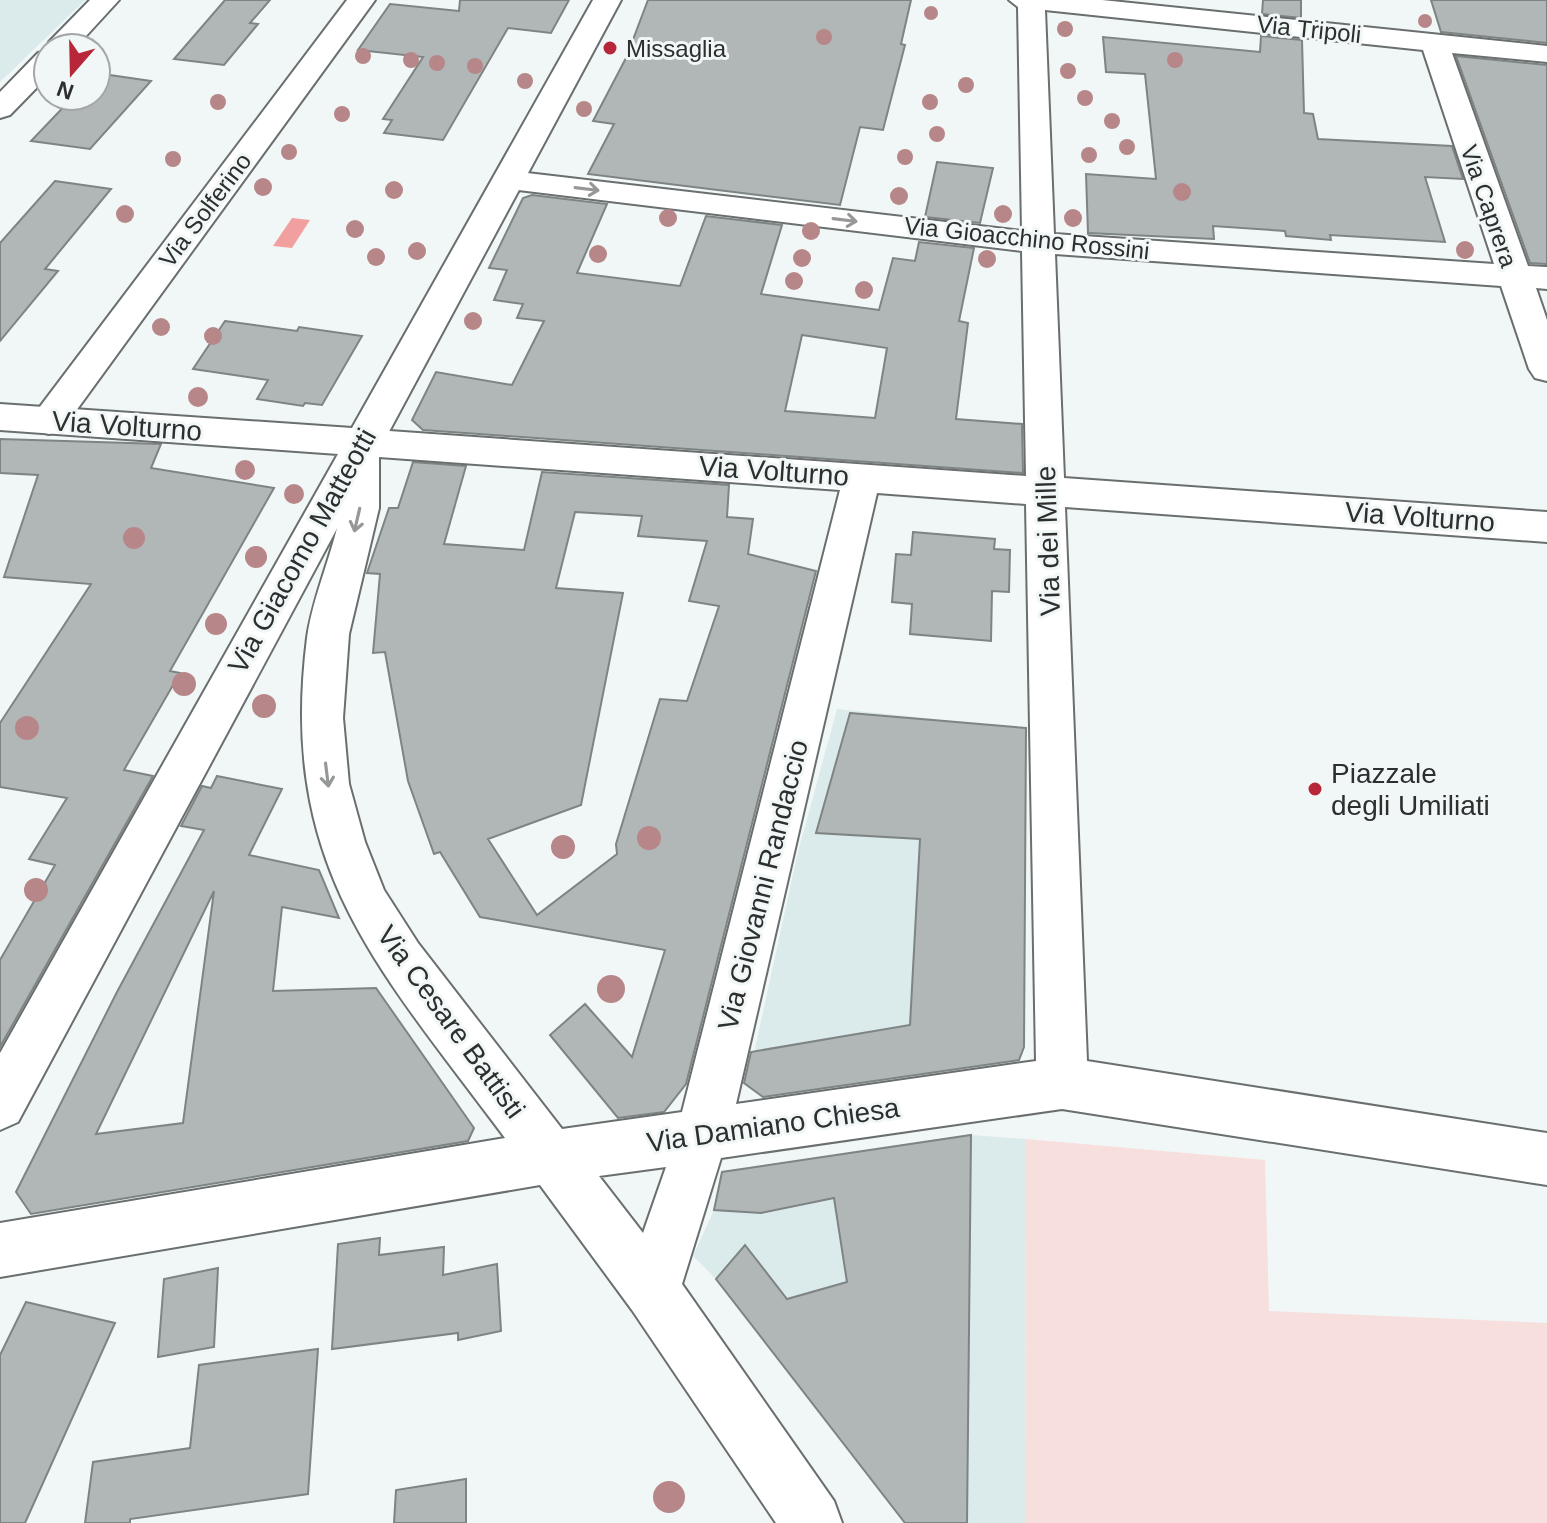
<svg xmlns="http://www.w3.org/2000/svg" width="1547" height="1523" viewBox="0 0 1547 1523" font-family="Arial,sans-serif">
  <style>
    .built { fill: #dbeaea }
    .green { fill: #f7dfde }
    .water { fill: #f1a09f }
    .building { fill: #b1b7b7; stroke: #7e8383; stroke-width: 2; fill-rule: evenodd }
    .lines { fill: none; stroke-linecap: round; stroke-linejoin: round }
    .minor-casing { stroke: #696e6e; stroke-width: 4 }
    .tertiary-casing { stroke: #696e6e; stroke-width: 4 }
    .minor { fill: #fff; fill-rule: evenodd }
    .tertiary { fill: #fff; fill-rule: evenodd }
    .tree { fill: #b78689 }
    .oneway { stroke: #969797 }
    .poi-dot { fill: #b82739; stroke: #f1f7f6; stroke-width: 3 }
    .labels { text-anchor: middle; dominant-baseline: central; stroke-width: 6; stroke-linejoin: round; paint-order: stroke }
    .far-street-label { font-size: 24px; fill: #2d2f2f; stroke: #f1f7f6 }
    .far-poi-label { font-size: 24px; fill: #2d2f2f; stroke: #f1f7f6; text-anchor: start }
    .street-label { font-size: 28px; fill: #2d2f2f; stroke: #f1f7f6 }
    .poi-label { font-size: 28px; fill: #2d2f2f; stroke: #f1f7f6; text-anchor: start }
  </style>
  <rect width="100%" height="100%" fill="#f1f7f6"/>
  <path class="built" d="M0,0h85l-85,82z
    M837,709l189,19 -2,319 -6,15 -254,36 -17,-13 50,-229z
    M971,1135l55,4 -1,384h-120l-189,-244 -23,-23 21,-46 8,-38z"/>
  <path class="green" d="M1026,1139l239,21 4,151 278,12v200h-522z"/>
  <path class="water" d="M292,218l18,2 -18,28 -19,-2z"/>
  <path class="building" d="M225,0h45l-20,23 8,1 -34,41 -50,-6z
    M460,0h109l-18,33 -43,-5 -65,112 -59,-7 8,-13 -9,-1 40,-62 -65,-7 32,-46 69,7z
    M648,0h263l-10,44 4,1 -22,85 -23,-3 -20,78 -252,-31 26,-50 -21,-3 33,-63z
    M1263,0h38v18l-39,-4z
    M1431,0h116v43l-106,-11z
    M1261,36l41,4 2,73 9,1 5,25 134,7 11,33 -38,-2 20,65 -115,-7 1,5 -45,-4 -1,-5 -72,-5 1,13 -126,-6 -2,-59 70,5 -11,-105 -39,-2 -3,-35 157,15z
    M1456,56l91,9v199l-17,-1z
    M96,73l55,8 -61,68 -59,-8 43,-45h22z
    M937,162l56,6 -13,55 -55,-6z
    M55,181l56,8 -66,80 13,2 -58,70v-98z
    M532,195l75,9 -30,69 103,13 26,-70 76,9 -21,69 118,16 14,-52 22,3 4,-19 55,6 -15,73 9,2 -12,96 66,5 1,49 -600,-43 -11,-10 24,-48 76,13 32,-64 -27,-3 6,-14 -29,-4 13,-30 -18,-2 34,-70zM802,335l85,13 -12,70 -90,-7z
    M225,321l72,10 2,-4 63,9 -40,69 -17,-2 -2,3 -46,-7 11,-19 -75,-11z
    M0,439l161,5 -10,24 123,20 -104,183 10,2 -56,97 29,6 -153,271v-87l55,-95 -26,-6 38,-61 -67,-11v-64l91,-139 -87,-7 34,-102 -38,-2z
    M413,462l53,4 -22,78 80,6 18,-78 187,13 -2,32 26,2 -5,35 68,17 -130,513 -22,28 -46,6 -68,-83 35,-31 47,53 33,-107 -185,-33 -40,-65 -6,2 -26,-73 -23,-129 -12,1 7,-79 -13,-1 22,-65h9zM575,512l67,4 -4,20 69,5 -18,60 30,5 -32,95 -27,-2 -44,145 1,10 -80,61 -49,-76 93,-34 42,-212 -67,-5z
    M913,532l82,7 -1,10 16,1 -1,42 -17,-1 -1,50 -81,-7 2,-30 -20,-2 4,-48 15,1z
    M850,713l176,15 -2,319 -5,13 -256,37 -19,-14 7,-31 159,-27 10,-186 -104,-6z
    M217,776l65,13 -33,66 70,15 20,48 -57,-11 -9,84 103,-3 98,140 -6,13 -437,73 -15,-22 101,-200 87,-162 -23,-4 21,-40 9,2zM214,891l-31,232 -87,11z
    M971,1135l-4,388h-62l-189,-244 29,-34 42,54 60,-17 -13,-84 -73,15 -47,-3 8,-38z
    M380,1238l-1,17 65,-8 -1,28 54,-11 4,67 -43,9v-7l-126,16 6,-105z
    M218,1268l-4,79 -56,10 6,-78z
    M26,1302l89,21 -90,200h-25v-168z
    M318,1349l-10,145 -178,25v4h-45l8,-61 97,-14 9,-83z
    M466,1479v44h-72l2,-33z"/>
  <g class="lines">
    <g class="minor-casing">
      <path id="minor" d="M90,0h29l-44,48h-27v28l-38,39 -10,3v-26l38,-39 9,-2 2,-9z
        M347,0h28l-313,430 -13,4 -13,-4 -5,-9 5,-9z
        M1009,0h93l445,46v16l-95,-9 76,213 19,1v22l-11,-1 11,32v61l-12,-3 -6,-9 -28,-83 -446,-32 9,224 483,34v30l-482,-35 22,554 460,72v52l-485,-76 -341,49 -39,126 152,217 8,22h-66l-144,-213 -92,-125 -540,92v-54l505,-85c-127,-171 -227,-271 -198,-500 6,-44 27,-86 34,-129 3,-22 1,-45 2,-67l5,-9 13,-4 665,47 -4,-225 -512,-62 -11,-2 -5,-7 5,-7 11,-2 512,60 -4,-224zM1045,10l378,40 71,214 -440,-30zM379,457l461,33 -158,622 -120,17 -144,-186 -34,-53 -19,-48 -16,-58 -6,-66 6,-84 30,-126zM877,493l149,11 10,557 -300,43zM666,1167l-23,66 -44,-57z"/>
    </g>
    <g class="tertiary-casing">
      <path id="tertiary" d="M593,0h28l-603,1122 -18,8v-77l338,-599 -338,-24v-26l352,24z"/>
    </g>
    <use href="#minor" class="minor"/>
    <use href="#tertiary" class="tertiary"/>
  </g>
  <g class="tree">
    <circle cx="931" cy="13" r="7"/>
    <circle cx="1425" cy="21" r="7"/>
    <circle cx="1065" cy="29" r="8"/>
    <circle cx="824" cy="37" r="8"/>
    <circle cx="363" cy="56" r="8"/>
    <circle cx="411" cy="60" r="8"/>
    <circle cx="1175" cy="60" r="8"/>
    <circle cx="437" cy="63" r="8"/>
    <circle cx="475" cy="66" r="8"/>
    <circle cx="1068" cy="71" r="8"/>
    <circle cx="525" cy="81" r="8"/>
    <circle cx="966" cy="85" r="8"/>
    <circle cx="1085" cy="98" r="8"/>
    <circle cx="218" cy="102" r="8"/>
    <circle cx="930" cy="102" r="8"/>
    <circle cx="584" cy="109" r="8"/>
    <circle cx="342" cy="114" r="8"/>
    <circle cx="1112" cy="121" r="8"/>
    <circle cx="937" cy="134" r="8"/>
    <circle cx="1127" cy="147" r="8"/>
    <circle cx="289" cy="152" r="8"/>
    <circle cx="1089" cy="155" r="8"/>
    <circle cx="905" cy="157" r="8"/>
    <circle cx="173" cy="159" r="8"/>
    <circle cx="263" cy="187" r="9"/>
    <circle cx="394" cy="190" r="9"/>
    <circle cx="1182" cy="192" r="9"/>
    <circle cx="899" cy="196" r="9"/>
    <circle cx="125" cy="214" r="9"/>
    <circle cx="1003" cy="214" r="9"/>
    <circle cx="668" cy="218" r="9"/>
    <circle cx="1073" cy="218" r="9"/>
    <circle cx="355" cy="229" r="9"/>
    <circle cx="811" cy="231" r="9"/>
    <circle cx="1465" cy="250" r="9"/>
    <circle cx="417" cy="251" r="9"/>
    <circle cx="598" cy="254" r="9"/>
    <circle cx="376" cy="257" r="9"/>
    <circle cx="802" cy="258" r="9"/>
    <circle cx="987" cy="259" r="9"/>
    <circle cx="794" cy="281" r="9"/>
    <circle cx="864" cy="290" r="9"/>
    <circle cx="473" cy="321" r="9"/>
    <circle cx="161" cy="327" r="9"/>
    <circle cx="213" cy="336" r="9"/>
    <circle cx="198" cy="397" r="10"/>
    <circle cx="245" cy="470" r="10"/>
    <circle cx="294" cy="494" r="10"/>
    <circle cx="134" cy="538" r="11"/>
    <circle cx="256" cy="557" r="11"/>
    <circle cx="216" cy="624" r="11"/>
    <circle cx="184" cy="684" r="12"/>
    <circle cx="264" cy="706" r="12"/>
    <circle cx="27" cy="728" r="12"/>
    <circle cx="649" cy="838" r="12"/>
    <circle cx="563" cy="847" r="12"/>
    <circle cx="36" cy="890" r="12"/>
    <circle cx="611" cy="989" r="14"/>
    <circle cx="669" cy="1497" r="16"/>
  </g>
  <defs><path id="oneway-shaft" d="M-6 0H5M1.5-3L5.5 0L1.5 3" fill="none" stroke-width="1.6" stroke-linecap="round" stroke-linejoin="round" transform="scale(2)"/></defs>
  <g class="oneway">
    <use href="#oneway-shaft" transform="translate(587 189) rotate(7)"/>
    <use href="#oneway-shaft" transform="translate(845 220) rotate(7)"/>
    <use href="#oneway-shaft" transform="translate(357 520) rotate(103)"/>
    <use href="#oneway-shaft" transform="translate(327 775) rotate(83)"/>
  </g>
  <g class="poi-dot">
    <circle cx="610" cy="48" r="8"/>
    <circle cx="1315" cy="789" r="8"/>
  </g>
  <g class="labels">
    <g class="far-street-label">
      <text transform="translate(1309 29) rotate(6)">Via Tripoli</text>
      <text transform="translate(1489 206) rotate(71)">Via Caprera</text>
      <text transform="translate(205 210) rotate(-53)">Via Solferino</text>
      <text transform="translate(1027 238) rotate(6)">Via Gioacchino Rossini</text>
    </g>
    <g class="far-poi-label">
      <text x="626" y="48">Missaglia</text>
    </g>
    <g class="street-label">
      <text transform="translate(127 426) rotate(4)">Via Volturno</text>
      <text transform="translate(774 471) rotate(4)">Via Volturno</text>
      <text transform="translate(1420 517) rotate(4)">Via Volturno</text>
      <text transform="translate(1048 541) rotate(-92)">Via dei Mille</text>
      <text transform="translate(302 551) rotate(-61)">Via Giacomo Matteotti</text>
      <text transform="translate(763 885) rotate(-76)">Via Giovanni Randaccio</text>
      <text transform="translate(451 1022) rotate(54)">Via Cesare Battisti</text>
      <text transform="translate(773 1125) rotate(-8)">Via Damiano Chiesa</text>
    </g>
    <g class="poi-label">
      <text x="1331" y="773">Piazzale<tspan x="1331" dy="32">degli Umiliati</tspan></text>
    </g>
  </g>
  <g transform="translate(72 72) rotate(200)"><circle r="38" fill="#f1f7f6" stroke="#a3a7a6" stroke-width="2"/>
  <path d="M0-6L14 30L0 20L-14 30Z" fill="#b82739"/>
  <text y="-12" font-size="22" font-weight="bold" text-anchor="middle" fill="#2d2f2f">N</text>
  </g>
</svg>
